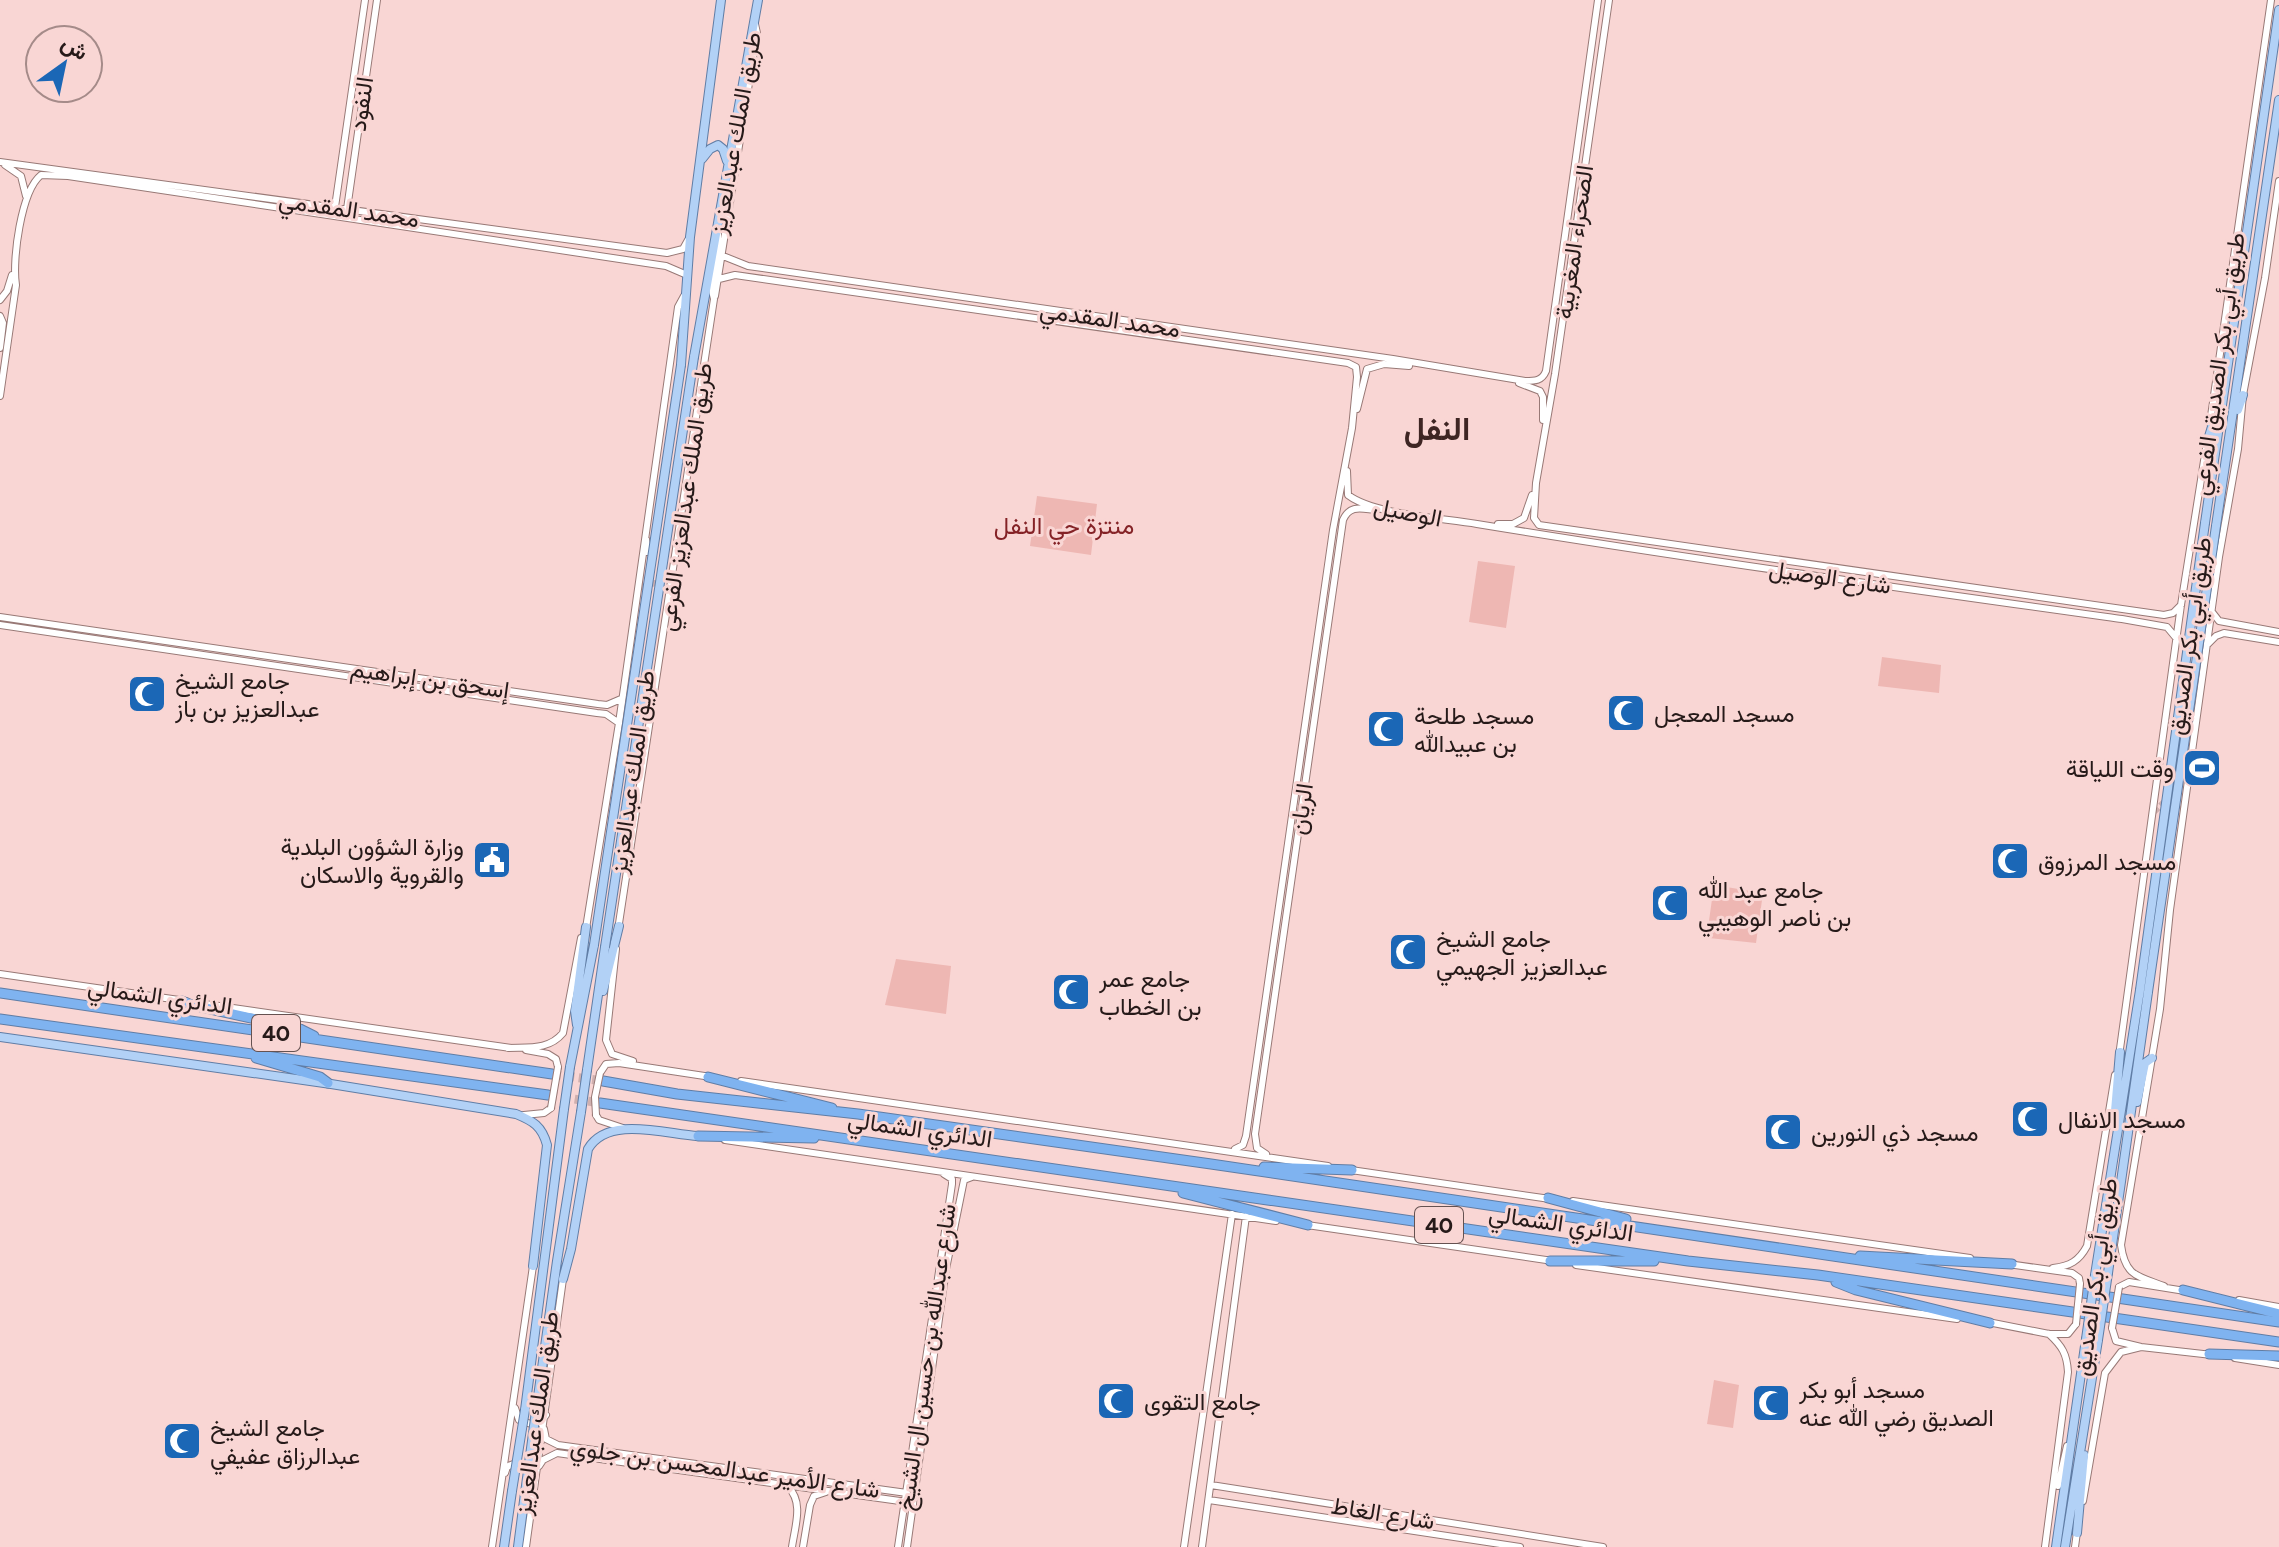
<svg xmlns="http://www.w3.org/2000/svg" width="2279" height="1547" viewBox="0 0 2279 1547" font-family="Figtree,Vazirmatn,sans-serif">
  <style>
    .green { fill: #eeb7b3 }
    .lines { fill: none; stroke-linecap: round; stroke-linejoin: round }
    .minor-tunnel { stroke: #cfb0af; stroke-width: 6; stroke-dasharray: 6 3; stroke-linecap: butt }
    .highway-tunnel { stroke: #cfb0af; stroke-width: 9; stroke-dasharray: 9 4.5; stroke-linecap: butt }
    .minor-casing { stroke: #987976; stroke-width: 8 }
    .major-casing { stroke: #607da5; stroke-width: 10 }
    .highway-casing { stroke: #607da5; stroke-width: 11 }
    .minor { stroke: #fff; stroke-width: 6 }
    .major { stroke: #b2d1f6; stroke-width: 8 }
    .highway { stroke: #7fb3f0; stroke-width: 9 }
    .minor-bridge-casing { stroke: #987976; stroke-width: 8; stroke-linecap: butt }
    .major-bridge-casing { stroke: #607da5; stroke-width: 10; stroke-linecap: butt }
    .minor-bridge { stroke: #fff; stroke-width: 6 }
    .major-bridge { stroke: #b2d1f6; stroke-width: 8 }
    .labels { text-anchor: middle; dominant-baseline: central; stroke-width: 6; stroke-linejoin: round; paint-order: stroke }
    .shield { fill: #f9d6d4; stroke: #655251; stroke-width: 2 }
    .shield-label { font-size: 22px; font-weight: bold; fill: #261a19 }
    .street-label { font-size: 24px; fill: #261a19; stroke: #f9d6d4 }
    .park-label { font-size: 24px; fill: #842226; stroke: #f9d6d4 }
    .poi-label { font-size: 24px; fill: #261a19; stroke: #f9d6d4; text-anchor: start }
    .district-label { font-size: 32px; font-weight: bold; fill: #3e2523; stroke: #f9d6d4 }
  </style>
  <rect width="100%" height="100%" fill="#f9d6d4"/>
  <path class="green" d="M1037,496l60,8 -6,51 -61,-9z
    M1478,561l37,5 -9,62 -37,-6z
    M1882,657l59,8 -2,28 -61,-7z
    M1714,885l49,8 -7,50 -47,-5 -2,-3z
    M896,959l55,7 -5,48 -61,-9z
    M1714,1380l25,5 -6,43 -26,-4z"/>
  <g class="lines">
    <path class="minor-tunnel" d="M641,587l14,-4 11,6
      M2154,812l11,-11 9,2 9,10"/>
    <path class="highway-tunnel" d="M552,1074l51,7
      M548,1095l52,8"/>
    <g class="minor-casing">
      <path id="minor" d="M1609,0l-54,374 -19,109 -2,35 5,7 625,90 9,-2 8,-8
        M0,162l667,91 16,-4 5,-9
        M5,165l16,11 5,20
        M335,207l30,-207
        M347,209l30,-209
        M723,256l25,10 645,93 132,22c10,0 17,0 21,-10l52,-371
        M719,279l16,-4 613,88 8,4 1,10 -5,51 -19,102 -87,606 -3,9 -8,4
        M715,296l42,-263 -2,-9
        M0,300l7,-9 5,-16
        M0,316l3,7 -3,25
        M1519,383l21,8 3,6v23
        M0,396l16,-111c-4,-25 5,-94 25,-110l27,1 598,90 21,9
        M1357,409l10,-40 17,-5 25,2
        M2210,423l61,-423
        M1347,471l1,24c26,20 95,23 129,29 214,35 430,65 645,95l45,8 10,12
        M1498,524h15l11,-6 8,-23
        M646,539l2,13
        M2212,612l7,9 60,11
        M0,617l598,87 9,1 14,-6
        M0,625l597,88 9,1 13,9
        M2207,645l9,-9 8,-3 55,9
        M586,928l33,-205 59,-416 6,-11
        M618,930l96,-631c-7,-19 6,-44 4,-65
        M616,949l-10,91 6,14 21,7
        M0,974l186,27
        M205,1004l306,44
        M508,1048c21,-1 41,2 55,-15l18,-95
        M526,1050l22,4 8,5 2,8
        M2119,1056l62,-451 26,-163
        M600,1073l6,-9 13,-1 92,14
        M741,1081l587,85
        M524,1115l20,-2 7,-5
        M596,1115l3,5 24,8
        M725,1140l551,81
        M1266,1154l-9,-6 -2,-14 88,-614c7,-16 19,-11 33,-10
        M1351,1170l199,29
        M1573,1201l397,57
        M1307,1225l246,36
        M2008,1264l64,9 7,5 1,6
        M1576,1265l381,54
        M2053,1268c17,-2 26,-7 34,-22l28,-171
        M2164,1286c-27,-10 -39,-10 -43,-41l39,-236 10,-99 49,-353 19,-108 5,-54 22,-117 14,-97
        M2119,1287l10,-5 56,9
        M2239,1300l40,7
        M1988,1322l61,12h19l8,-10
        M2112,1328l4,13 25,6 71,8
        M2235,1358l44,7
        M515,1408l4,12 15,5 7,-3 5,-7
        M544,1429l2,10 12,6 349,48
        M539,1466l4,-6 14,-7 350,49
        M505,1473l2,-6c9,-6 17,-4 25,2l3,10
        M1211,1485l392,62
        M2058,1486l9,-40
        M788,1487c16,15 7,39 4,60
        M1209,1500l311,47
        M2083,1501l22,-128 16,-21 20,-5
        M492,1547l41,-281
        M526,1547l37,-268
        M803,1547l7,-42 4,-9 12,-4
        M898,1547l54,-363v-5l-8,-5
        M907,1547l39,-278 18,-89 8,-3
        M1184,1547l48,-333
        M1202,1547l44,-331
        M2045,1547l23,-175c-1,-18 -6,-26 -19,-38
        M2075,1547l2,-15"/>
    </g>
    <g class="major-casing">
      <path id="major" d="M702,159l8,-10 8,-4 5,4 4,12
        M694,357l64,-357
        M681,365l9,-128 31,-237
        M2238,410l5,-15
        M2207,443l8,-26
        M2205,523l74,-513
        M2216,526l63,-426
        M603,991l16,-65
        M577,1025l-2,-14 11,-84
        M0,1037l331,47 185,30c17,7 26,12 31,31l-14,121
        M570,1067l24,-122
        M587,1070l18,-123
        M2137,1102l8,-39 7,-5
        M2115,1111l5,-59
        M2108,1273l40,-281
        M2095,1275l45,-285
        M563,1279l8,-30 17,-100c20,-34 77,-15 110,-13
        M525,1410l39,-301
        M536,1411l21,-150 24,-149
        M2077,1533l7,-78
        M504,1547l8,-56
        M518,1547l7,-54
        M2056,1547l30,-208
        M2065,1547l33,-207"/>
    </g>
    <g class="highway-casing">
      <path id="highway" d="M0,993l552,81
        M182,1001l10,4 108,24 14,7
        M0,1019l548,76
        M256,1058l64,19 8,6
        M708,1077l124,31
        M603,1081l74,13 181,20 353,50 1068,158
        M600,1103l1088,158 130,14 461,67
        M698,1136l116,2
        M1264,1167l88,3
        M1183,1193l125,32
        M1548,1198l78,21
        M1860,1256l152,8
        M1550,1261h104
        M1836,1282l20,8 134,33
        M2183,1290l96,24
        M2209,1354l70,2"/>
    </g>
    <use href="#minor" class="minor"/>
    <use href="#major" class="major"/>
    <use href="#highway" class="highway"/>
    <g class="minor-bridge-casing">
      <path id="minor-bridge" d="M551,1108l7,-41
        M596,1115l-1,-18 5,-24
        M2076,1324l4,-40
        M2112,1328l7,-41"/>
    </g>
    <g class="major-bridge-casing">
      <path id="major-bridge" d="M594,945l87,-580
        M605,947l89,-590
        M2140,990l65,-467
        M2148,992l68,-466
        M564,1109l6,-42
        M581,1112l6,-42
        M2086,1339l9,-64
        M2098,1340l10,-67
        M512,1491l13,-81
        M525,1493l11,-82"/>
    </g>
    <use href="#minor-bridge" class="minor-bridge"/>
    <use href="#major-bridge" class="major-bridge"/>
  </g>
  <defs>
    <g id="mosque-square" transform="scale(2)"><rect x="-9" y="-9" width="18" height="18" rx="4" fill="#1b67b6" stroke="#f9d6d4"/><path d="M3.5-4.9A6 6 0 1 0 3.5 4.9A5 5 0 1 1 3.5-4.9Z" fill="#fff"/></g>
    <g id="stadium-square" transform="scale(2)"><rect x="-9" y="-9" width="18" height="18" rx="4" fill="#1b67b6" stroke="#f9d6d4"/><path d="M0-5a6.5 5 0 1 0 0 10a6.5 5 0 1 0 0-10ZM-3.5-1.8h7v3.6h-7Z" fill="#fff"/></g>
    <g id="civic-square" transform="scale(2)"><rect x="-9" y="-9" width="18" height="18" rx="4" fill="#1b67b6" stroke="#f9d6d4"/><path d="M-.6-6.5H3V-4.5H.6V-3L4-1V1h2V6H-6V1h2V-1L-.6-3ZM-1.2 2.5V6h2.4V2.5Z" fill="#fff"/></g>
  </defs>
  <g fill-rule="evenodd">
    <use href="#mosque-square" x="147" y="694"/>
    <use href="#mosque-square" x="1626" y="713"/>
    <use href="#mosque-square" x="1386" y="729"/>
    <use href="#stadium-square" x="2202" y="768"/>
    <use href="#civic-square" x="492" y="860"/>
    <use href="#mosque-square" x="2010" y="861"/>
    <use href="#mosque-square" x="1670" y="903"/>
    <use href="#mosque-square" x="1408" y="952"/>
    <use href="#mosque-square" x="1071" y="992"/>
    <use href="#mosque-square" x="2030" y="1119"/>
    <use href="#mosque-square" x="1783" y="1132"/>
    <use href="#mosque-square" x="1116" y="1401"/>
    <use href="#mosque-square" x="1771" y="1403"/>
    <use href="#mosque-square" x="182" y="1441"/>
  </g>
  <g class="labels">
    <g class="shield">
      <rect x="252" y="1015" width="48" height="36" rx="6"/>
      <rect x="1415" y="1207" width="48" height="36" rx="6"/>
    </g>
    <g class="shield-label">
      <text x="276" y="1033">40</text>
      <text x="1439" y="1225">40</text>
    </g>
    <g class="street-label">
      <text transform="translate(361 104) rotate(-82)">النفود</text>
      <text transform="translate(735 133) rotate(-80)">طريق الملك عبدالعزيز</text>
      <text transform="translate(349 209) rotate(8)">محمد المقدمي</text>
      <text transform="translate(1574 242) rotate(-82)">الصحراء المغربية</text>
      <text transform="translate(1110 319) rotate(8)">محمد المقدمي</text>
      <text transform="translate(2218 364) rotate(-82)">طريق أبي بكر الصديق الفرعي</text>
      <text transform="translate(685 497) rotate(-82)">طريق الملك عبدالعزيز الفرعي</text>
      <text transform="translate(1408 512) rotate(11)">الوصيل</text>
      <text transform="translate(1830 577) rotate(8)">شارع الوصيل</text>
      <text transform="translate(2189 636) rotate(-82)">طريق أبي بكر الصديق</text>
      <text transform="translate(430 679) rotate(8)">إسحق بن إبراهيم</text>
      <text transform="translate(632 772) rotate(-82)">طريق الملك عبدالعزيز</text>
      <text transform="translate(1301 809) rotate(-82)">الريان</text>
      <text transform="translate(160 996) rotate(8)">الدائري الشمالي</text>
      <text transform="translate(920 1129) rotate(8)">الدائري الشمالي</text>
      <text transform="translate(1561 1223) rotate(8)">الدائري الشمالي</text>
      <text transform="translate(2095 1277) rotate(-82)">طريق أبي بكر الصديق</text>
      <text transform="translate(926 1357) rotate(-82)">شارع عبدالله بن حسين ال الشيخ</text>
      <text transform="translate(536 1413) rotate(-82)">طريق الملك عبدالعزيز</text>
      <text transform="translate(725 1468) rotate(8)">شارع الأمير عبدالمحسن بن جلوي</text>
      <text transform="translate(1383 1513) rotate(9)">شارع الغاط</text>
    </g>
    <g class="park-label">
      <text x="1064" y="525">منتزة حي النفل</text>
    </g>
    <g class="poi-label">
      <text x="175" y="680">جامع الشيخ<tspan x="175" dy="28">عبدالعزيز بن باز</tspan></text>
      <text x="1654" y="713">مسجد المعجل</text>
      <text x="1414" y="715">مسجد طلحة<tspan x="1414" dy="28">بن عبيدالله</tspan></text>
      <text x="2174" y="768" text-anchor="end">وقت اللياقة</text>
      <text x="464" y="846" text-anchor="end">وزارة الشؤون البلدية<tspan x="464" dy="28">والقروية والاسكان</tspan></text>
      <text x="2038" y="861">مسجد المرزوق</text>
      <text x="1698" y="889">جامع عبد الله<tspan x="1698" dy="28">بن ناصر الوهيبي</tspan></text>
      <text x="1436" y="938">جامع الشيخ<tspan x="1436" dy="28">عبدالعزيز الجهيمي</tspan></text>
      <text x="1099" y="978">جامع عمر<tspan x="1099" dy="28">بن الخطاب</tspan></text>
      <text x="2058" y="1119">مسجد الانفال</text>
      <text x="1811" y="1132">مسجد ذي النورين</text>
      <text x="1799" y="1389">مسجد أبو بكر<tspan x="1799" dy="28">الصديق رضي الله عنه</tspan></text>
      <text x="1144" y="1401">جامع التقوى</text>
      <text x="210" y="1427">جامع الشيخ<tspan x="210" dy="28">عبدالرزاق عفيفي</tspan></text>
    </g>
    <g class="district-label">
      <text x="1437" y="429">النفل</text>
    </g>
  </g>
  <g transform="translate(64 64) rotate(33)"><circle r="38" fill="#f9d6d4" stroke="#a58b89" stroke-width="2"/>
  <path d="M0-6L14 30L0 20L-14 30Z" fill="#1b67b6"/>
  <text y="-12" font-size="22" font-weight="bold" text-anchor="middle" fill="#261a19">ش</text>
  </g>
</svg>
